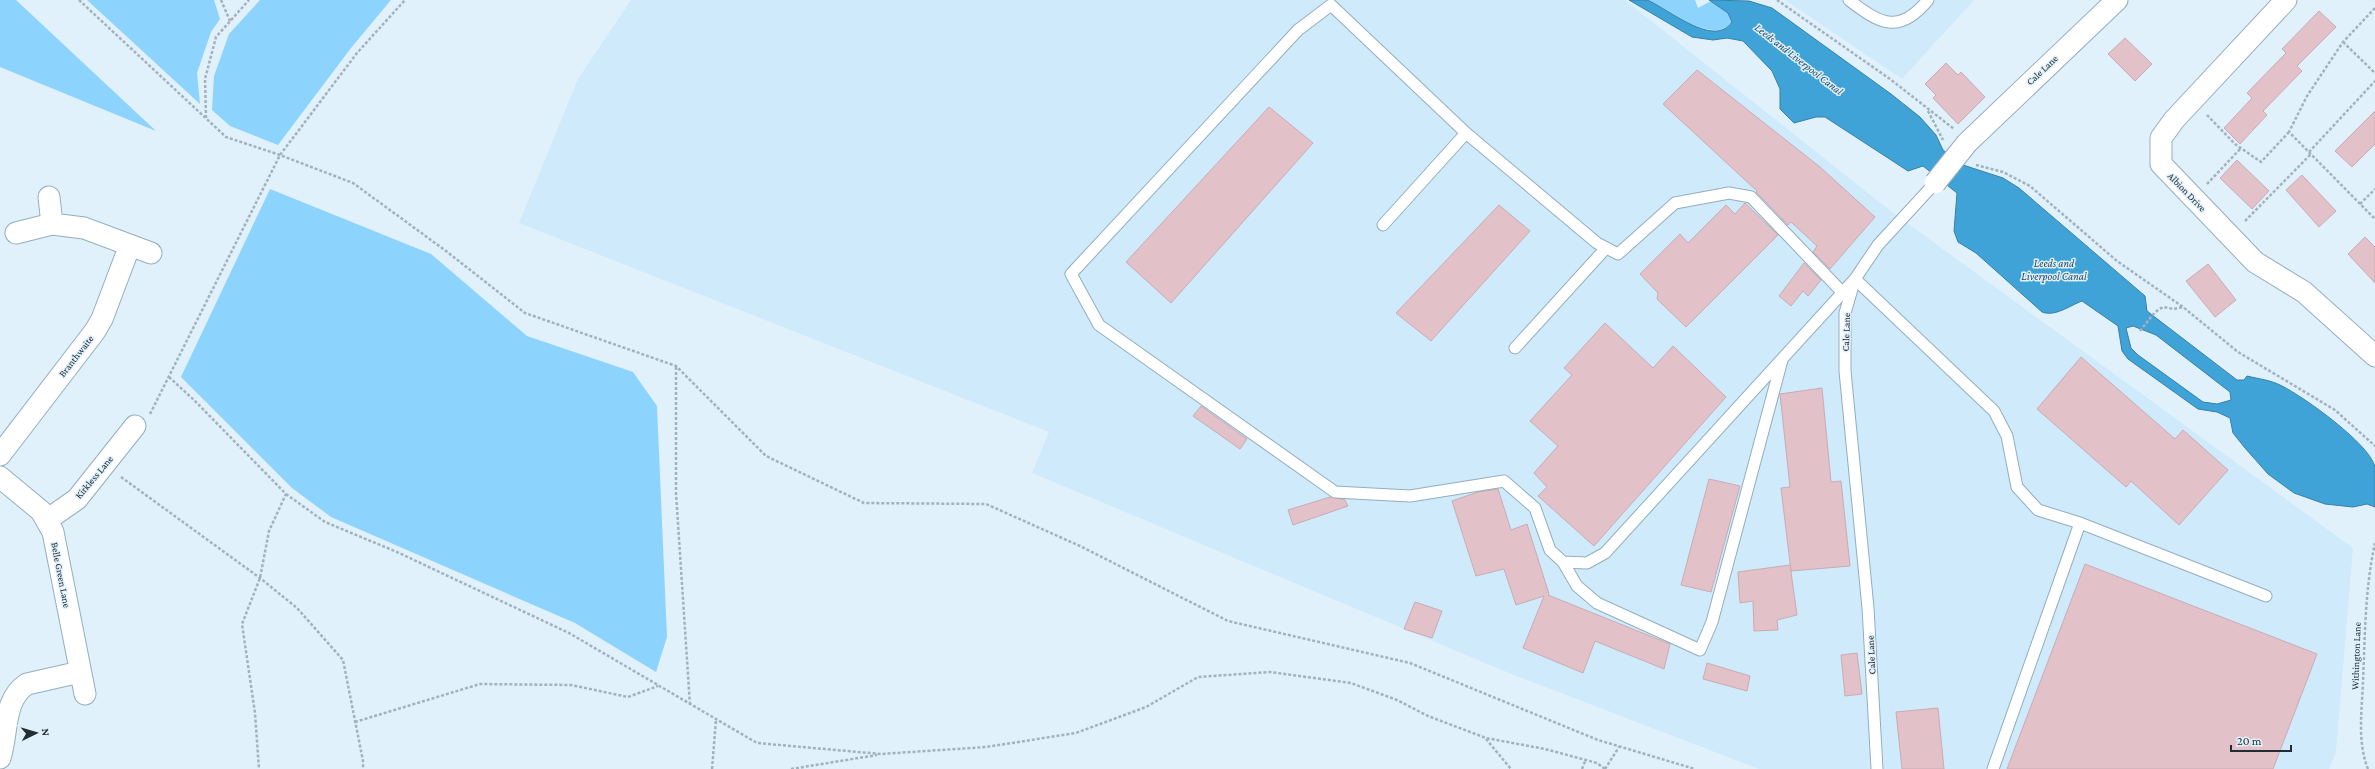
<svg xmlns="http://www.w3.org/2000/svg" width="2375" height="769" viewBox="0 0 2375 769" font-family="'Crimson Pro',serif">
  <style>
    .built { fill: #ceeafb }
    .green { fill: #8cd3fd }
    .water { fill: #40a3d7; stroke: #3780a6; fill-rule: evenodd }
    .building { fill: #e2c1c9; stroke: #caabb2 }
    .lines { fill: none; stroke-linecap: round; stroke-linejoin: round }
    .service-casing { stroke: #93aebe; stroke-width: 13 }
    .minor-casing { stroke: #93aebe; stroke-width: 23 }
    .path { stroke: #a3b1bb; stroke-width: 2.5; stroke-dasharray: 3 2; stroke-linecap: butt }
    .service { stroke: #fff; stroke-width: 11 }
    .minor { stroke: #fff; stroke-width: 21 }
    .minor-bridge-casing { stroke: #93aebe; stroke-width: 23; stroke-linecap: butt }
    .minor-bridge { stroke: #fff; stroke-width: 21 }
    .labels { text-anchor: middle; dominant-baseline: central; stroke-width: 3; stroke-linejoin: round; paint-order: stroke }
    .street-label { font-size: 10px; fill: #222d33; stroke: #e1f1fc }
    .water-label { font-size: 11px; font-style: italic; fill: #224b61; stroke: #e1f1fc }
  </style>
  <rect width="100%" height="100%" fill="#e1f1fc"/>
  <path class="built" d="M631,0h994l263,209 465,339 -17,204 -7,17h-570l-245,-94 -482,-202 17,-41 -530,-209 59,-144z
    M1785,0h189l-72,79z"/>
  <path class="green" d="M0,0h16l140,131 -156,-64z
    M87,0h127l6,19 -9,13 -14,41 3,31z
    M260,0h131l-40,48 -73,97 -48,-19 -18,-16 2,-34 15,-42z
    M1646,0h49l3,8 13,-7 17,12 4,9c-17,24 -67,-12 -86,-22z
    M270,189l161,65 96,82 106,36 24,34 10,231 -11,35 -81,-49 -244,-106 -39,-29 -111,-111z"/>
  <path class="water" d="M1629,0c5,0 13,0 18,0 20,8 67,49 85,22l-4,-9 -19,-13 40,1 23,7 119,86 29,23 16,18 7,15 17,14 43,14 16,10 126,108 2,15 90,69h7l3,-4c12,3 24,4 35,10 22,11 88,58 93,81 0,12 0,28 0,40l-8,-3 -14,3 -28,-3 -31,-11 -26,-19 -23,-26 -12,-15 -3,-15 -13,-6 -19,-3 -70,-50 -6,-8 -4,-25 -36,-25c-13,5 -27,16 -40,11l-66,-59 -18,-11 -4,-11 3,-38 -34,-27 -15,5 -83,-54h-9l-22,6 -14,-14v-20l-8,-18 -29,-30 -16,-3 -14,2 -21,-3zM2133,326l23,9 74,57 1,8 -14,4 -14,-2 -65,-47 -7,-7 -5,-20z"/>
  <path class="building" d="M2319,11l17,16 -39,39 5,5 -39,40 4,4 -27,29 -16,-16 28,-30 -5,-5 39,-40 -4,-4z
    M2125,38l27,26 -17,17 -27,-27z
    M1946,63l12,12 3,-3 24,25 -27,27 -25,-26 3,-3 -11,-11z
    M1697,70l123,97 55,50 -45,52 -17,-17 4,-6 -26,-24 -3,3 -32,-33 1,-1 -94,-87z
    M1269,107l44,36 -142,160 -45,-41z
    M2375,111v33l-23,23 -17,-16z
    M2237,160l32,31 -17,18 -32,-31z
    M2302,175l34,36 -17,16 -33,-37z
    M1745,203l33,32 -92,92 -29,-28 1,-6 -18,-19 40,-40 8,9 38,-38 9,9z
    M1499,205l31,26 -99,110 -35,-28z
    M2365,237l10,10v36l-27,-29z
    M1804,263l17,17 -13,16 -5,-5 -12,15 -12,-10z
    M2208,264l28,36 -21,17 -29,-36z
    M1605,323l48,45 20,-22 53,51 -132,149 -56,-50 9,-9 -13,-14 24,-27 -28,-25 42,-46 -8,-7z
    M2081,357l94,82 8,-9 45,40 -49,55 -48,-44 -5,6 -89,-78z
    M1822,388l9,94 10,-1 9,85 -59,5 -10,-83 9,-1 -10,-93z
    M1201,406l46,33 -7,10 -47,-33z
    M1709,479l31,7 -29,106 -30,-7z
    M1498,489l13,41 16,-6 22,70 -1,1 122,49 -6,25 -69,-28 -12,32 -60,-25 21,-52 -28,9 -12,-36 -28,7 -24,-75 26,-9z
    M1330,497l15,3 3,6 -55,19 -5,-15z
    M2085,564l232,90 -44,115h-266z
    M1790,565l7,50 -20,5 1,10 -24,1 -1,-30 -13,2 -2,-31z
    M1415,602l27,9 -10,27 -28,-9z
    M1857,653l5,41 -17,2 -4,-41z
    M1707,663l43,13 -3,15 -44,-12z
    M1938,708l6,61h-42l-6,-57z"/>
  <g class="lines">
    <g class="service-casing">
      <path id="service" d="M1849,0c31,24 50,35 79,0
        M1383,225l83,-92
        M1843,293l-92,-96 -22,-4 -54,10 -57,51 -21,-11 -131,-110 -135,-128 -33,25 -227,244 28,51 236,167 75,4 94,-15 31,27 15,42 13,12 24,1 18,-10 250,-274 139,132 13,25 10,51 21,23 42,13 186,73
        M1515,348l91,-100
        M1563,562l14,24 20,17 103,47 12,-28 70,-262
        M1877,769l-9,-161 -23,-237v-58l10,-34 23,-34 57,-62
        M1993,769l87,-246"/>
    </g>
    <g class="minor-casing">
      <path id="minor" d="M2286,0l-112,120 -13,18v26l94,98 49,30 71,64
        M1967,143l150,-143
        M52,224l32,4 67,25
        M16,233l36,-9 -3,-27
        M0,455l95,-124 7,-12 28,-74
        M0,477l41,34 12,21 32,162
        M47,520l30,-21 58,-73
        M0,758c8,-25 3,-59 27,-74l53,-12"/>
    </g>
    <path class="path" d="M79,0l147,137 54,18 73,28 93,68 79,62 151,53 90,90 98,47 122,1 94,42 148,75 182,42 188,77 97,29
      M221,0l9,21
      M1777,0l113,79 64,50
      M2375,8l-32,34 -36,54 -18,36 86,87
      M2343,42l32,31
      M1928,111l15,29
      M2207,115l28,29 26,18 28,-30
      M206,118l-1,-39 11,-42 33,-37
      M2309,152l66,-71
      M1976,165l27,7 27,14 87,75 66,46 55,45 97,58 40,36
      M2207,184l34,-36
      M2360,204l15,-15
      M2245,221l66,-67
      M2140,331l15,-19 8,-5 11,2 9,-2
      M676,367v126l14,212
      M169,377l26,24 91,93 -17,37 -9,47 -18,46 13,89 4,56
      M150,414l130,-259 77,-102 48,-53
      M121,477l139,101 37,30 46,52 20,101v8
      M286,494l39,28 72,30 172,81 188,110 124,11 105,-7 90,-14 70,-26 52,-30 72,-5 81,11 46,17 31,16 58,22 59,11 52,14 8,6
      M355,722l125,-38 91,1 57,12 30,-11
      M1486,739l25,30
      M712,769l4,-49
      M791,769l86,-14
      M1582,769l4,-10
      M1605,769l14,-22
      M2368,769c-11,-27 -6,-59 -5,-88 2,-46 2,-93 12,-138"/>
    <use href="#service" class="service"/>
    <use href="#minor" class="minor"/>
    <g class="minor-bridge-casing">
      <path id="minor-bridge" d="M1935,183l32,-40"/>
    </g>
    <use href="#minor-bridge" class="minor-bridge"/>
  </g>
  <g class="labels">
    <g class="street-label">
      <text transform="translate(2042 70) rotate(-43)">Cale Lane</text>
      <text transform="translate(2187 192) rotate(46)">Albion Drive</text>
      <text transform="translate(1846 332) rotate(-88)">Cale Lane</text>
      <text transform="translate(76 356) rotate(-52)">Branthwaite</text>
      <text transform="translate(94 477) rotate(-50)">Kirkless Lane</text>
      <text transform="translate(61 575) rotate(79)">Belle Green Lane</text>
      <text transform="translate(1871 655) rotate(-93)">Cale Lane</text>
      <text transform="translate(2356 656) rotate(-88)">Withington Lane</text>
    </g>
    <g class="water-label">
      <text transform="translate(1799 59) rotate(38)">Leeds and Liverpool Canal</text>
      <text x="2054" y="263">Leeds and<tspan x="2054" dy="13">Liverpool Canal</tspan></text>
    </g>
  </g>
  <g transform="translate(36 733) rotate(85)" stroke="#e1f1fc" stroke-width="3" paint-order="stroke">
  <path d="M0-3L7 15L0 10L-7 15Z" fill="#222d33"/>
  <text y="-6" font-size="11" font-weight="bold" text-anchor="middle" fill="#222d33">N</text>
  </g>
  <path d="M2231 745v6h60v-6" fill="none" stroke="#222d33" stroke-width="2"/>
  <text x="2237" y="745" font-size="12" fill="#222d33" stroke="#e1f1fc" stroke-width="3" paint-order="stroke">20 m</text>
</svg>
